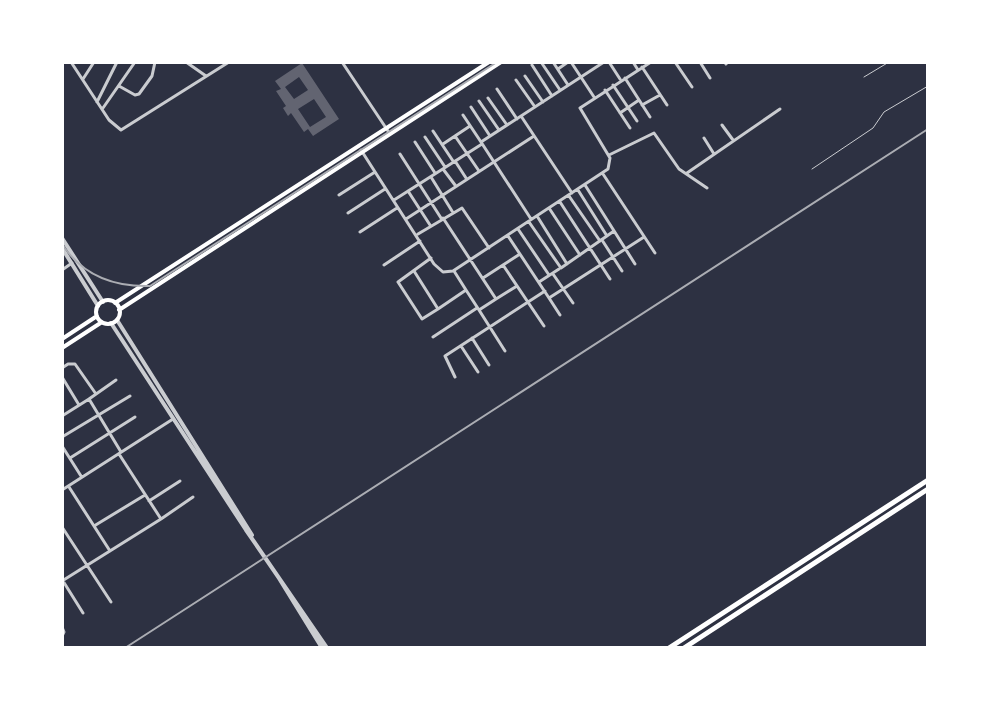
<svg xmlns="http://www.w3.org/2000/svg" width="990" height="710" viewBox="0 0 990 710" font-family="Helvetica,sans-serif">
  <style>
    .building { fill: #626471; fill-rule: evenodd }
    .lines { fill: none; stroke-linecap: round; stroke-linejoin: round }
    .service { stroke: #caccd0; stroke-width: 1 }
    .minor { stroke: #caccd0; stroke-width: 3 }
    .tertiary { stroke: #caccd0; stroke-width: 4 }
    .secondary { stroke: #fff; stroke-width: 4 }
    .primary { stroke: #fff; stroke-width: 5 }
    .rail { stroke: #abadb3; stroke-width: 2 }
  </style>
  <rect width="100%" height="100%" fill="#2d3142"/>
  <path class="building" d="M302,63l37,56 -26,17 -5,-7 -4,3 -13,-19 -3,3 -5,-8 3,-2 -10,-15 5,-2 -6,-8zM299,77l9,13 -14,9 -9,-12zM314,99l12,18 -16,10 -12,-18z"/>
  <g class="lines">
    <path class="service" d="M864,77l25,-15
      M812,169l61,-41 11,-16 44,-26"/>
    <path class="minor" d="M71,62l38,58 12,10 108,-68
      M186,62l20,14
      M342,62l48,72
      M541,62l19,28
      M553,62l15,23
      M571,62l23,35
      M609,62l11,17
      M633,62l5,8
      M675,62l17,25
      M700,62l10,16
      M725,62l1,2
      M532,65l20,31
      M642,67l25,38
      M558,69l10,-7
      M525,76l18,26
      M625,78l25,39
      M83,79l11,-17
      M516,80l19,27
      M613,85l24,36
      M119,86l16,9 4,-1 13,-18 3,-14
      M497,89l20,30
      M605,90l25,38
      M488,98l19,27
      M479,101l20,29
      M97,102l20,-40
      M642,105l18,-10
      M471,107l19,29
      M103,108l32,-46
      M620,113l19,-13
      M463,115l18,27 123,-80
      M521,116l51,77
      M722,125l11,15
      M433,131l20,30
      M455,136l24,35
      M425,137l20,30
      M704,138l10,16
      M415,142l20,31
      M481,142l50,77
      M443,144l27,-18
      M361,150l73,114 9,8 10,-1 155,-102 2,-11 -30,-50 71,-46
      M400,154l41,64
      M609,155l45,-22 25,36 28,19
      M455,161l11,17
      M443,169l12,16
      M687,173l93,-64
      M603,174l52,79
      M431,177l21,34
      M585,185l50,79
      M578,190l29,46
      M408,191l22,34
      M339,195l36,-23
      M569,196l31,45
      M394,200l88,-56
      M560,202l50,77
      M549,208l31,47
      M348,213l37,-24
      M537,216l30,48
      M443,218l53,81 -17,11 -13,-20
      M406,219l128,-83
      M529,222l32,46 53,-37
      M518,229l31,46
      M360,232l37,-24
      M418,234l44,-26 27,40
      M508,236l41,62 95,-61
      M602,240l20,31
      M520,254l-17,11 41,61
      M384,265l36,-24
      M62,270l10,-7
      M414,271l24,38 -16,10 -24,-37 33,-24
      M553,274l20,29
      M483,278l20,-13
      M539,282l20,-13
      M549,298l11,17
      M496,299l21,-13
      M438,309l28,-19 -12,-19
      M479,310l26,41
      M433,337l44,-29
      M472,338l17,27
      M461,346l17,26
      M62,368l6,-4h7l21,30
      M62,377l17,28
      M455,377l-10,-21 100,-65
      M89,399l27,-19
      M62,416l27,-17 32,53
      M62,437l68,-41
      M62,446l19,30
      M119,454l42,65 32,-22
      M70,458l65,-41
      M69,487l41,64
      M62,490l111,-71
      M149,501l31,-20
      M94,526l51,-31
      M62,527l49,75
      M62,581l99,-62
      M63,581l20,32
      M62,627l2,5 -2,4"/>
    <path class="tertiary" d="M62,238l41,64
      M62,248l36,58
      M117,320l135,215
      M111,323l135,207 81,118
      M277,575l45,73"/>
    <path class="secondary" d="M96 312a12 12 0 1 1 24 0a12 12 0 1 1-24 0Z
      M115,303l374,-241
      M119,310l382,-248
      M62,339l35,-23
      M62,348l40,-26"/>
    <path class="primary" d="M669,648l259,-168
      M684,648l244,-159"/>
    <path class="rail" d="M62,244c20,31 52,43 88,42l347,-224
      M125,648l803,-519"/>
  </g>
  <rect width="990" height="710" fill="none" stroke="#ffffff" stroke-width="128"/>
</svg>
